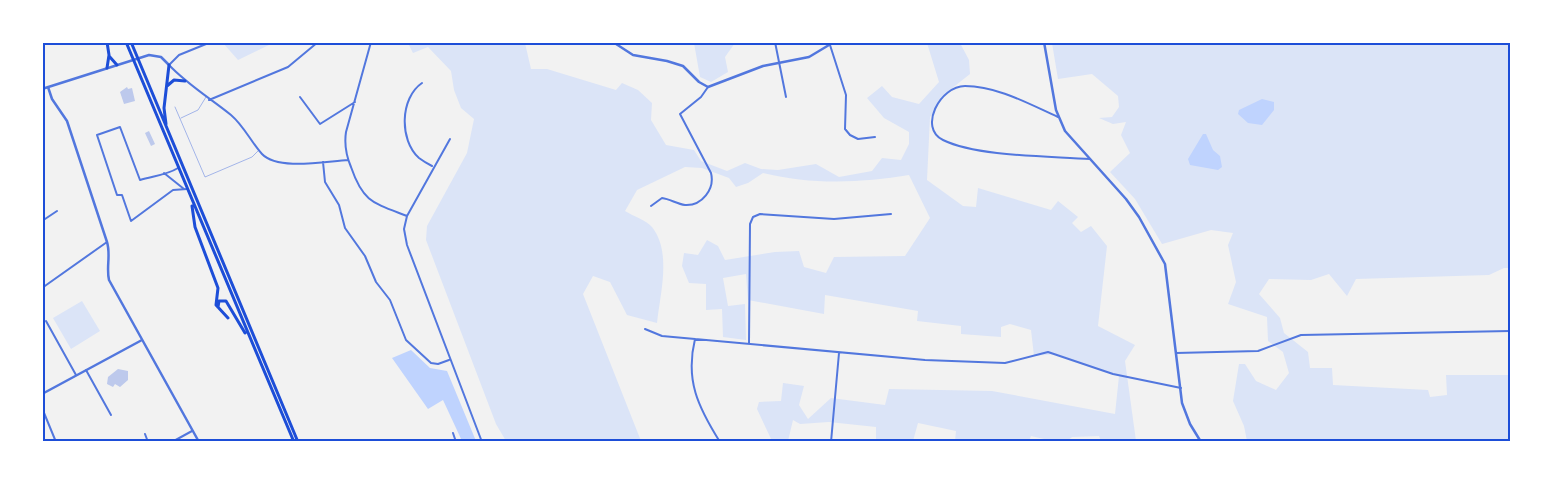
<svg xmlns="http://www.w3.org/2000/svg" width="1553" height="484" viewBox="0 0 1553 484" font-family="Cabin,sans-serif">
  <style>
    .green { fill: #dbe4f7 }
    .water { fill: #bfd3fe }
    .building { fill: #bdc9ec }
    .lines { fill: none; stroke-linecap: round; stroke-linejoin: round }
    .service { stroke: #5277de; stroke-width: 0.5 }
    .minor { stroke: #5277de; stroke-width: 2 }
    .tertiary { stroke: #5277de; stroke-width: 2.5 }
    .trunk { stroke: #1d4ed8; stroke-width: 3 }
    .neatline { fill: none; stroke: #1d4ed8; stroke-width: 2 }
  </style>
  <rect width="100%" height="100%" fill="#f2f2f2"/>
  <path class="green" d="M223,43h50l-35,17z
    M408,43h117l6,26h16l69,21 6,-7 16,7 14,13 -1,17 15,25 28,5 7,11 26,10 18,-8 16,6 17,1 38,-6 23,13 33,-6 10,-13 19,2 8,-16v-12l-25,-14 -17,-20 15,-12 10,11 27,7 20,-22 -12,-39h33l9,17 1,14 -24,19 -16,24 -3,63 36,26 13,1 2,-19 73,22 7,-9 20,16 -6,6 9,9 10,-6 16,20 -9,80 37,19 -10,16 11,80h-35l-2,-5 -27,1 -6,5 -13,-1 -22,-5 -2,5h-74l1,-10 -38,-8 -5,18h-37v-14l-47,-5 -29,2 -7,-4 -5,21h-16l-15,-32 2,-7 22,-1 2,-18 21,3 -5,19 9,14 23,-21 54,7 4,-16 103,2 123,23 4,-38 -63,-22 -22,2 -3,-26 -21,-6 -9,3v10l-40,-3v-8l-44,-5 1,-10 -93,-16 -1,19 -76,-14 -2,-26 -23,4 5,28 17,-2 1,36 -23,-3 -1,-28 -16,1v-26l-17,-1 -7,-17 2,-13 14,2 9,-15 11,6 7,14 50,-8 24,-1 5,16 22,6 8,-16 71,-1 25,-38 -21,-43c-48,8 -98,10 -146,-2l-15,10 -12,4 -7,-9 -27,-10 -17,-1 -48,23 -12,21c8,5 21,9 27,16 20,25 8,67 5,96l-30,-8 -17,-33 -17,-6 -10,18 58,147h-135l-10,-17 -70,-184 1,-14 40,-73 7,-34 -13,-11 -7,-18 -3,-19 -23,-24 -15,6z
    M694,43h41l-10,14 3,15 -17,10 -11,-5z
    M1052,43h458v225h-6l-15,7 -133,4 -9,17 -18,-22 -18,6 -42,-1 -10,15 21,24 4,15 24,19 2,16h22l1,17 95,5 2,7 17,-2 -1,-20h64v66h-263l-3,-15 -11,-25 6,-37h6l11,17 20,9 13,-17 -6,-21 -15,-11 -1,-24 -39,-13 8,-22 -8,-37 5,-12 -22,-3 -49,14 -27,-45 -25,-27 20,-19 -9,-18 5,-13 -13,2 -14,-6 13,-1 7,-10 -1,-11 -26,-22 -34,5z
    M82,301l18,30 -29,18 -18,-31z"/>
  <path class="water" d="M1262,99l12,3v8l-12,15 -14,-2 -10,-9 1,-4z
    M1203,134h3l7,16 7,6 2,11 -4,3 -28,-5 -2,-6z
    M411,350l19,18 17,3 29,70h-14l-19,-41 -15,9 -36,-51z"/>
  <path class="building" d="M127,87l1,2 4,-1 3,13 -11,3 -4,-12z
    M149,131l6,13 -4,2 -6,-13z
    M118,369l10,2v9l-8,7 -5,-3 -2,3 -6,-3 1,-7z"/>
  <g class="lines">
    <path class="service" d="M175,107l30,70 47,-20 6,-6
      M181,118l17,-8 8,-13"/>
    <path class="minor" d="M211,42l-32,13 -10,10c19,20 41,33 62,50 13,11 20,27 31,39 16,17 65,7 86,6
      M371,42l-25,90c-2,13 0,23 5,35 12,35 22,36 56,49
      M775,42l11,55
      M830,45l16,50 -1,34 5,6 8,4 17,-2
      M422,83c-22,15 -23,57 -3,75 4,3 9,6 13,8
      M300,97l20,27 35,-22
      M209,100l79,-33 30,-25
      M1058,117c-29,-13 -61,-31 -93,-31 -25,0 -47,42 -22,54 35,17 107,16 147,19
      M450,139l-43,77 -3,13 3,16 75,197
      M42,152v1
      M323,162l2,20 14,23 6,23 20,28 11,26 14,18 16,40 25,23 7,1 11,-4
      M178,168c-11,7 -25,8 -38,12l-20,-53 -23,8 20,60h5l9,26 42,-31 14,-1
      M164,173l20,16
      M651,206l11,-8c8,1 15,6 23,7 17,1 30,-16 26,-32l-31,-59 21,-17 7,-10
      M42,221l15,-10
      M42,288l65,-46
      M46,321l30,54
      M645,329l17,7 263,24 80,3 43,-11 65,22 68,14
      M695,339c-10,41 3,68 25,103
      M749,344l1,-120 3,-7 7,-3 74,5 57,-5
      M1176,353l82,-2 43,-16 209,-4
      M86,370l25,45
      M42,408l14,34
      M453,433l3,9
      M145,434l3,8
      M172,442l20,-11
      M831,442l8,-89"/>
    <path class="tertiary" d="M613,42l20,13 34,6 16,5 16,16 9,5 55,-21 46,-9 25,-15
      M1044,42l12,68 9,21 61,68 13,18 26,47 17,139 8,21 11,18
      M48,87l4,12 15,22 40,121c4,13 -1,25 2,38l90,162
      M42,89l107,-34 12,2 8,8
      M42,394l100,-54"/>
    <path class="trunk" d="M126,42l168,400
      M131,42l167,400
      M109,56l8,9
      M107,68l2,-13 -2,-13
      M167,86l7,-6 11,1
      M166,124l-2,-16 5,-43
      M192,206l3,21 23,61 -2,17 12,13
      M218,307l1,-6h7l19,32"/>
  </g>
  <rect width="1553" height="484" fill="none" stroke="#ffffff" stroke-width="88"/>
  <rect x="44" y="44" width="1465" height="396" class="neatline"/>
</svg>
